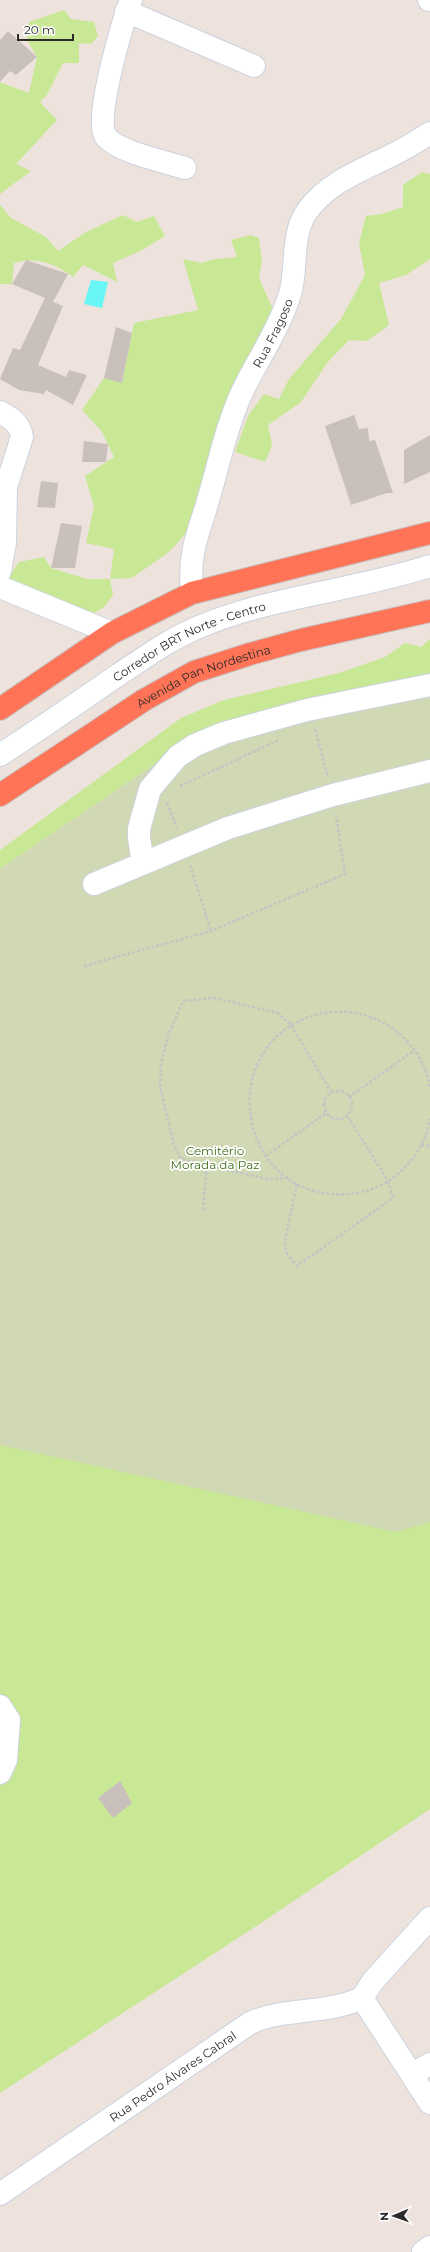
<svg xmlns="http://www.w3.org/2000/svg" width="430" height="2252" viewBox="0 0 430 2252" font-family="Montserrat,sans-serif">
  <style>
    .green { fill: #c8e896 }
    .cemetery { fill: #d0d9b3 }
    .water { fill: #69f6f6 }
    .building { fill: #c9c0bc }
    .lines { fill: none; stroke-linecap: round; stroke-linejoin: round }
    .minor-casing { stroke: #cbd3de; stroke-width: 24 }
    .highway-casing { stroke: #c4c4c4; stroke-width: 24 }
    .path { stroke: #c4c4c4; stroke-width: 2.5; stroke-dasharray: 3 2; stroke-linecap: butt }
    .minor { stroke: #fff; stroke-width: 22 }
    .highway { stroke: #ff7357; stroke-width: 22 }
    .labels { text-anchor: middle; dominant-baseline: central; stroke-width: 3.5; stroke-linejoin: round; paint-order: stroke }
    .street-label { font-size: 12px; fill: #2b2b2b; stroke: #fff }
    .park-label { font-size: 12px; fill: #3f6e16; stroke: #fff }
  </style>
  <rect width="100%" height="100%" fill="#eee2dd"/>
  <path class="green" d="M64,10l7,9 23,3 4,14 -7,8 -12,-1v20h-16l-16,32 -7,7 17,18 -41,44 15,7 -31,23v-112l29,11 8,-36 -10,-17 2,-18z
    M422,172l8,2v85l-24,16 -27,8 10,42 -22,16 -18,-1 -22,23 -26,39 -33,23 4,20 -7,17 -30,-10 13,-36 16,-22 15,5 10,-20 52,-60 24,-44 -6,-32 7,-27 16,-2 21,-7v-22z
    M0,205l11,13 35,19 12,14 28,-19 37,-17 14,7 17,-6 11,20 -23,14 -29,13 4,19 -34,-17 -10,12c-16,-13 -38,-21 -59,-14l-2,21h-12z
    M251,235l8,3 3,24 -3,16 16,36 -84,214 -22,24 -37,26 -22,1 3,16 -8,11 -15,10 -86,-33 15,-21 25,-5 7,11 36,11h23l4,-30 -28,-6 8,-37 -9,-30 29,-19 -12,-25 -20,-22 22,-32 18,4 12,-59 64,-13 -15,-51 19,4 8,-3 27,-3 -6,-17z
    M430,639v34l-222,55 -208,141v-19l181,-132 43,-18 115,-27 46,-16 20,-14 16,4z
    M0,890l430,318v601l-169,114 -261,170z"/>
  <path class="cemetery" d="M430,673v849l-34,10 -396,-87v-576l208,-141z"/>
  <path class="water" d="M91,280l17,2 -6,26 -18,-4z"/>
  <path class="building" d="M8,31l29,26 -21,18 -6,-4 -10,11v-42z
    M26,260l42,14 -15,28 -6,-3 16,7 -25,59 28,12 3,-7 18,5 -14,30 -27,-15 -2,4 -25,-4 -19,-11 13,-31 7,2 25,-52 -33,-14z
    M116,327l16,6 -10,50 -18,-5z
    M354,415l5,14 9,-1 1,13 6,-1 18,53h-6l-36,12 -26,-79z
    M430,435v37l-26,12v-34z
    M84,441l24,3 -2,18h-24z
    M41,481l17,2 -3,25 -18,-1z
    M61,523l21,3 -7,42h-24z
    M120,1781l12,22 -19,15 -15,-20z"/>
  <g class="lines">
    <g class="minor-casing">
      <g id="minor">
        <path d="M131,0c-8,20 -38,122 -25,137 14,16 58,24 79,31"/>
        <path d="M429,0h1"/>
        <path d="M126,11l128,55"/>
        <path d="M0,412c11,6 20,11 22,25l-16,50 -1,56 -5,28"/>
        <path d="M0,587l112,46"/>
        <path id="s1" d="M192,593c-4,-46 8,-61 19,-103 10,-35 18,-73 35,-106 15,-29 34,-58 44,-90 8,-27 0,-60 18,-84 21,-29 57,-41 88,-57 12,-6 23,-13 34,-20"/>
        <path id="s2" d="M0,755c40,-26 79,-53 118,-80 26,-17 52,-36 81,-48 73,-31 155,-36 231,-61"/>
        <path d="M143,863l-4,-25v-9l11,-40 27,-32 18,-12 29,-12 83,-23 123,-25"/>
        <path d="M94,884l134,-56 105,-33 97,-24"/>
        <path d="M0,1706l9,14 -3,40 -6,13"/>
        <path d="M362,1998l68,105"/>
        <path d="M362,1998l11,-17 57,-63"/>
        <path d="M412,2074l18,-10"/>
        <path id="s3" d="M0,2194l250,-171c35,-16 75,-8 112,-25"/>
        <path d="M423,2252l7,-5"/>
      </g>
    </g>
    <g class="highway-casing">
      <g id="highway">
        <path d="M0,709l112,-76 80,-40 238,-60"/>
        <path id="s4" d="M0,795l144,-95 50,-28 56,-18 51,-14 129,-29"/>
      </g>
    </g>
    <path class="path" d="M315,729l13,48
      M180,786l99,-46
      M167,803l10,25
      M190,865l21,66
      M84,966l127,-35 134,-57 -9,-59
      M430,1087c-10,-57 -71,-90 -124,-69 -88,35 -68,169 26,176 20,2 41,-3 58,-14 20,-14 36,-36 40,-61
      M324 1105a14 14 0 1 1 28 0a14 14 0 1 1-28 0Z
      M349,1097l66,-47
      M421,1145l9,1
      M266,1156l60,-43
      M288,1178l-21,1 -86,-20 -7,-14 -14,-58 1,-24 7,-27 15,-35 31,-3 64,15 13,12 40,67
      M297,1184l-12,56 1,12 11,14 96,-68 -5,-17 -41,-66
      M203,1210l4,-45"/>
    <use href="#minor" class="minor"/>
    <use href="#highway" class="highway"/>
  </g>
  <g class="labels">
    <g class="street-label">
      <text stroke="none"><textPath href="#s1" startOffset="275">Rua Fragoso</textPath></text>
      <text stroke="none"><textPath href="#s2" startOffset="222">Corredor BRT Norte - Centro</textPath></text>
      <text stroke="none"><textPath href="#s4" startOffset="237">Avenida Pan Nordestina</textPath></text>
      <text stroke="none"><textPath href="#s3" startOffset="209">Rua Pedro Álvares Cabral</textPath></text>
    </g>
    <g class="park-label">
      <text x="215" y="1150">Cemitério<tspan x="215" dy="14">Morada da Paz</tspan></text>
    </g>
  </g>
  <g transform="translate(394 2216) rotate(268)" stroke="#ffffff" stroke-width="3" paint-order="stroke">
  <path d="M0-3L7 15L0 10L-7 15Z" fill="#2b2b2b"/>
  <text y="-6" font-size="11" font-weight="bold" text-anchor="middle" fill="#2b2b2b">N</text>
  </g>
  <path d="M18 34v6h55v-6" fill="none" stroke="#2b2b2b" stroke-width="2"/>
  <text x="24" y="34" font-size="12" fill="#2b2b2b" stroke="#ffffff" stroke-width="3" paint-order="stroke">20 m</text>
</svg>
